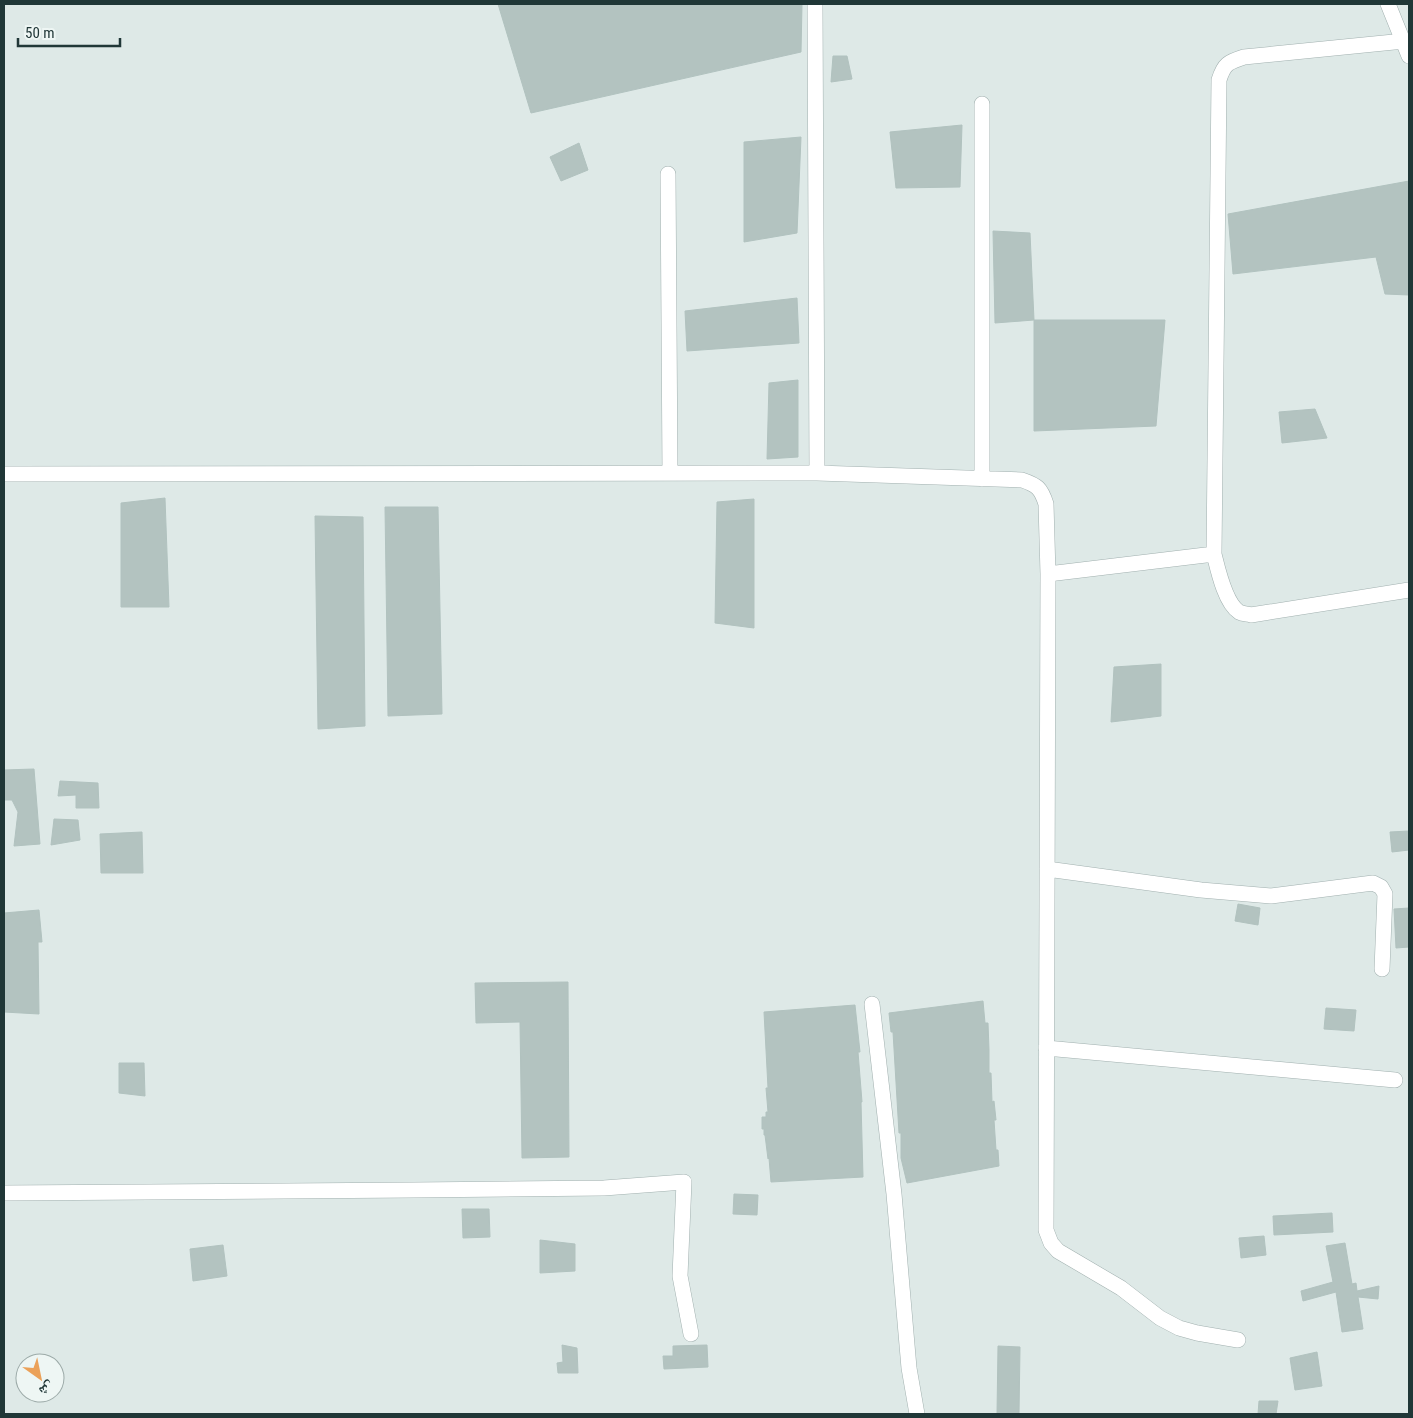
<svg xmlns="http://www.w3.org/2000/svg" width="1413" height="1418" viewBox="0 0 1413 1418" font-family="'Roboto Condensed','Noto Naskh Arabic',sans-serif">
  <style>
    .building { fill: #b3c3c0; stroke: #b1c2bf }
    .lines { fill: none; stroke-linecap: round; stroke-linejoin: round }
    .minor-casing { stroke: #a1b0af; stroke-width: 16 }
    .minor { stroke: #fff; stroke-width: 15 }
  </style>
  <rect width="100%" height="100%" fill="#dee9e7"/>
  <path class="building" d="M498,4h304l-1,48 -270,61z
    M833,56h14l5,23 -21,3z
    M962,125l-2,62 -64,1 -6,-56z
    M801,137l-4,96 -53,9v-100z
    M579,143l9,27 -27,11 -11,-24z
    M1409,181v114l-24,-1 -9,-37 -143,17 -5,-60z
    M993,231l37,2 4,87 -39,3z
    M797,298l2,45 -112,8 -2,-40z
    M1034,320h131l-9,106 -122,5z
    M798,380v77l-31,2 2,-76z
    M1315,409l12,29 -45,5 -3,-31z
    M165,498l4,109h-48v-104z
    M754,499v129l-39,-5 2,-121z
    M385,507h53l4,207 -54,2z
    M315,516l48,1 2,209 -47,3z
    M1161,664v52l-50,6 3,-55z
    M34,769l6,75 -26,2 4,-34 -6,-12h-8v-30z
    M60,781l38,2 1,25h-23v-13l-18,1z
    M54,819l24,1 2,20 -29,5z
    M1409,831v19l-17,2 -2,-20z
    M142,832l1,41h-42l-1,-39z
    M1238,904l22,4 -2,17 -23,-4z
    M1409,908v39l-13,1 -2,-39z
    M39,910l3,32h-4l1,72 -35,-2v-99z
    M568,982l1,175 -47,1 -2,-136 -44,1 -1,-40z
    M983,1001l2,22h3l1,27v23h2l1,29 2,-1 2,19h-2l2,30h2l1,16 -92,17 -6,-25v-25h-2l-6,-101h-2l-2,-19z
    M855,1005l5,47h-2l4,50h-1l2,75 -92,5 -2,-24 -1,1 -3,-24h-1v-6h-2v-12h4v-5h2l-2,-24h2l-4,-76z
    M1326,1008l30,2 -2,21 -30,-2z
    M119,1063h25l1,33 -26,-3z
    M734,1194l24,1 -1,20 -24,-1z
    M462,1209h27l1,28 -27,1z
    M1332,1213l1,19 -59,3 -1,-19z
    M1264,1236l2,19 -25,3 -2,-20z
    M540,1240l35,4v27l-35,2z
    M1345,1243l7,41 4,-1 1,8 22,-5 -1,13 -20,-2 5,32 -21,3 -6,-40 -33,9 -2,-10 32,-9 -7,-36z
    M223,1245l4,31 -34,5 -3,-32z
    M562,1345l15,3 1,25h-20l-1,-10 6,-1z
    M707,1345l1,22 -44,2 -1,-13h10v-10z
    M998,1346l22,1 -1,67h-22z
    M1317,1352l5,34 -27,4 -5,-32z
    M1259,1401h19l-2,13h-18z"/>
  <g class="lines">
    <g class="minor-casing">
      <path id="minor" d="M815,4l2,469
        M1388,4l21,52
        M1404,41l-160,16c-16,5 -20,7 -25,23l-5,474c4,16 11,49 25,58 4,2 8,2 12,3l158,-25
        M982,104v375
        M668,174l2,298
        M4,474l813,-1 205,7c15,5 19,8 24,24l2,70 -2,656 5,13 7,8 63,37 39,30 19,10 18,5 41,7
        M1048,574l166,-20
        M1047,869l154,21 70,6 102,-13 8,4 4,7 -3,75
        M872,1004l22,190 15,174 8,46
        M1046,1048l349,32
        M4,1193l410,-3 190,-2 80,-6 -4,94 11,58"/>
    </g>
    <use href="#minor" class="minor"/>
  </g>
  <rect width="1413" height="1418" fill="none" stroke="#203737" stroke-width="10"/>
  <g transform="translate(40 1378) rotate(147)"><circle r="24" fill="#eef6f4" stroke="#9caaa8"/>
  <path d="M0-4L9 19L0 12L-9 19Z" fill="#eba159"/>
  <text y="-8" font-size="14" font-weight="bold" text-anchor="middle" fill="#203737">ش</text>
  </g>
  <path d="M18 38v8h102v-8" fill="none" stroke="#203737" stroke-width="2.5"/>
  <text x="25" y="38" font-size="15" fill="#203737" stroke="#eef6f4" stroke-width="4" paint-order="stroke">50 m</text>
</svg>
